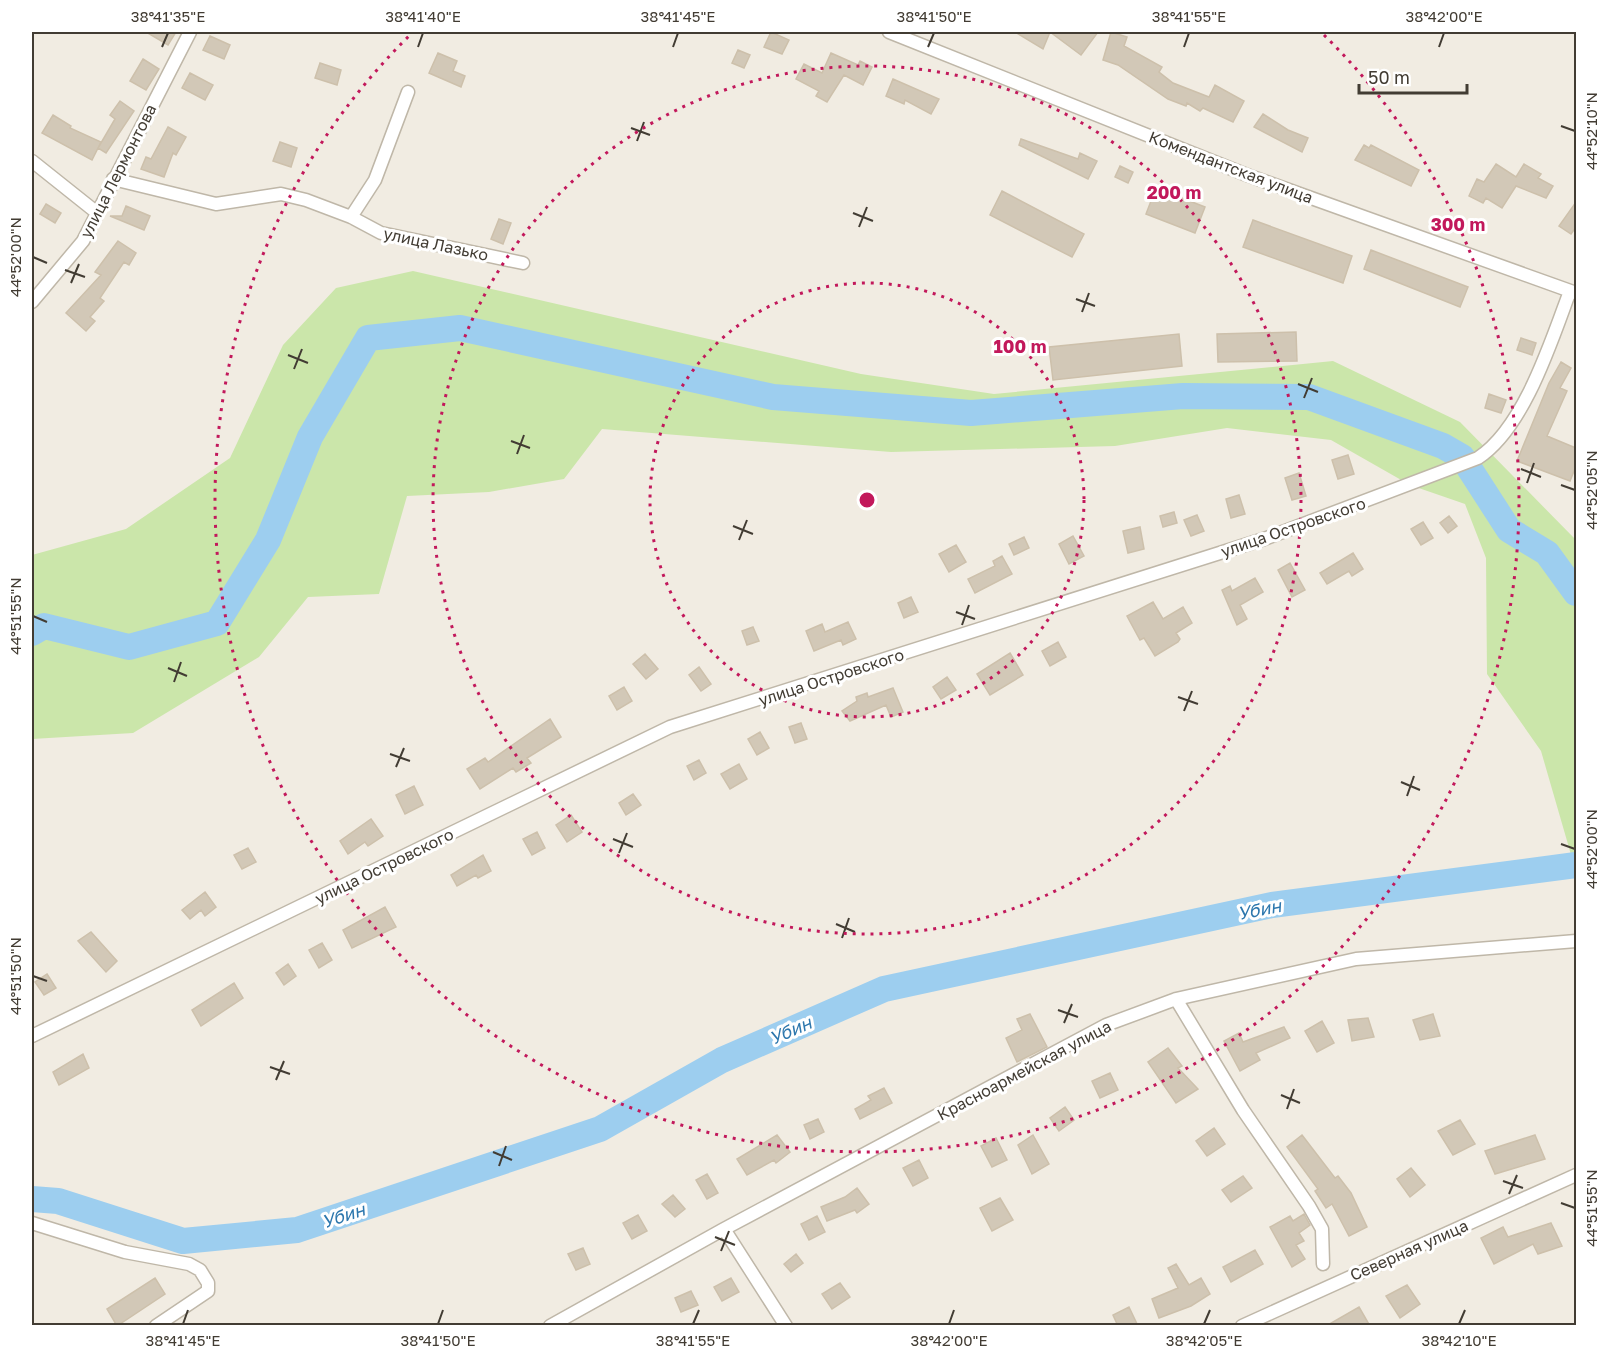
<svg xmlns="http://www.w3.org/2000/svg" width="1608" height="1357" viewBox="0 0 1608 1357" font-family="'Golos Text',sans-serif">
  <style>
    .green { fill: #cbe6aa }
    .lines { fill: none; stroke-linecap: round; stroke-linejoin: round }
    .river { stroke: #9dceef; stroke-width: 26 }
    .building { fill: #d2c8b7; stroke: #cdc0ab; stroke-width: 1.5 }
    .street-casing { stroke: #bfb7a8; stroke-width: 15 }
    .street { stroke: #fff; stroke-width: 12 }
    .ticks { fill: none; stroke: #423c33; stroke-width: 2 }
    .ring { fill: none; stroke: #c2185b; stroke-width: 3; stroke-dasharray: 3 6 }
    .labels { text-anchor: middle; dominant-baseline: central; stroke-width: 6; stroke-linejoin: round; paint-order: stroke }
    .street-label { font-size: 16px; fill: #423c33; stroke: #fff }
    .water-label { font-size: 18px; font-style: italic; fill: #2d77ad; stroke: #fff }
    .centre { fill: #c2185b; stroke: #fff; stroke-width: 3 }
    .ring-label { font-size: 18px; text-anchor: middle; font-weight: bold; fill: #c2185b; stroke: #fff; stroke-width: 6; stroke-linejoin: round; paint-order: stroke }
    .neatline { fill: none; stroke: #423c33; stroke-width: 2 }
    .ticks-label { font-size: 15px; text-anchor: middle; fill: #423c33 }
  </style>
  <rect width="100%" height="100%" fill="#f1ece2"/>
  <path class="green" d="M413,271l448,103 133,20 339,-33 127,61 116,118v325h-2l-33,-114 -54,-77 -1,-116 -21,-54 -55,-19 -79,-45 -104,-12 -112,18 -224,6 -289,-23 -38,50 -75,13 -82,4 -28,98 -71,3 -49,60 -126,76 -101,6v-184l94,-26 104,-71 53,-113 53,-57z"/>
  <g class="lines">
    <path class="river" d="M32,633l12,-7 85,21 88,-24 51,-83 42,-103 58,-99 92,-10 313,69 198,16 212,-17 126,1 134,49 19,11 47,73 38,23 29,40
      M32,1199l26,2 125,40 114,-11 303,-101 122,-69 162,-71 388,-84 304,-40"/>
  </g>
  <path class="building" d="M146,32h30l-8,13z
    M771,32l18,8 -7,14 -18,-7z
    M1015,32h83l-17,23 -31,-23 -7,17z
    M1111,32l16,5 -3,9 38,21 -3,5 14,11 36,14 6,-12 29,16 -11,21 -30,-14 -3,3 -13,-8 -1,3 -18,-7 -50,-34 -15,-5z
    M210,36l20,9 -6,14 -21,-9z
    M738,50l12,5 -6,13 -12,-5z
    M438,53l19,8 -4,10 12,5 -4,11 -32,-14z
    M831,53l27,12 2,-4 12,6 -9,18 -19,-10 -17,27 -11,-6 3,-5 -23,-12 8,-15 18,9z
    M143,59l16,10 -13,21 -16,-9z
    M320,63l21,7 -4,15 -22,-7z
    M190,73l23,12 -8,15 -23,-12z
    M893,79l46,20 -8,15 -26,-14 -1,4 -18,-8z
    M120,101l14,10 -28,42 -8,-5 17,-29 -5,-4z
    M1263,114l25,16 20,8 -6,14 -48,-25z
    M53,115l18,11 -1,2 31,14 -9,18 -50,-27z
    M168,127l18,10 -10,18 -3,-2 -9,24 -23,-8 5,-12 5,2z
    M1021,139l57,20 2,-6 17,8 -9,18 -69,-34z
    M280,142l17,6 -6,19 -18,-6z
    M1364,145l5,3 2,-3 48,25 -8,16 -56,-26z
    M1496,164l20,13 8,-13 17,10 -3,4 15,8 -7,12 -30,-12 -14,22 -16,-10 -3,5 -14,-7 8,-17 7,3z
    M1120,166l13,6 -5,11 -13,-6z
    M1156,188l49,19 -10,26 -49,-19z
    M1002,191l82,43 -12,23 -82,-42z
    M1576,202v25l-5,7 -12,-8z
    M46,204l15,9 -6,10 -15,-9z
    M126,206l24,10 -6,14 -34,-14h12z
    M499,219l12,4 -8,21 -12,-5z
    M1253,220l99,36 -9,27 -100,-36z
    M118,241l18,12 -7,12 -5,-3 -24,36 4,3 -14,16 5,4 -9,10 -20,-18 35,-38 -6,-3z
    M1371,250l97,37 -8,20 -96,-38z
    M1296,332l1,29 -79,1 -1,-28z
    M1179,334l3,32 -129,14 -4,-33z
    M1521,338l15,5 -4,12 -15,-5z
    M1561,362l10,6 -11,20 7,3 -20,45 29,12v18l-6,15 -53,-20 32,-78z
    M1489,394l17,6 -5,13 -16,-5z
    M1348,455l6,19 -16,5 -6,-19z
    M1299,473l7,23 -14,4 -7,-22z
    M1239,495l6,19 -14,4 -5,-19z
    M1174,512l3,11 -14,4 -3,-11z
    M1197,515l7,16 -13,5 -7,-16z
    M1449,516l8,10 -9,7 -8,-10z
    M1423,522l10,16 -12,7 -10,-16z
    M1140,527l4,22 -16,4 -5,-22z
    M1073,536l11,20 -15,8 -10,-20z
    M1024,537l5,11 -15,7 -5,-11z
    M956,545l10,17 -17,10 -10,-18z
    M1353,553l10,16 -11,7 -3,-5 -22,13 -7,-11z
    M1002,556l10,18 -37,19 -7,-14 27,-13 -2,-5z
    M1290,563l15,27 -13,7 -14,-27z
    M1255,578l8,14 -23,13 7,14 -10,6 -15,-35 8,-4 2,5z
    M911,597l7,15 -14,6 -6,-15z
    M1153,602l10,17 20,-12 9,16 -16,10 4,6 -2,3 -23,14 -11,-18 -4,2 -13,-24z
    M848,622l8,17 -13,6 -2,-5 -27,11 -8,-20 16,-7 3,8z
    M753,627l6,14 -12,4 -5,-14z
    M1058,642l8,15 -16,9 -8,-15z
    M1010,653l13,22 -33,20 -13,-21z
    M645,654l13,15 -12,10 -13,-15z
    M699,667l12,17 -10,7 -12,-16z
    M947,677l9,13 -15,9 -8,-12z
    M624,687l8,14 -15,9 -8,-14z
    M893,688l10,24 -12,5 -5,-12 -36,16 -8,-10 15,-10 -1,-4 11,-4 1,4z
    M550,719l11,18 -34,21 4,5 -15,9 -3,-4 -33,21 -13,-20 18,-11 3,4z
    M801,723l6,16 -12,4 -6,-16z
    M760,732l9,16 -12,7 -9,-16z
    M699,760l7,13 -12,7 -7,-14z
    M739,764l8,15 -17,10 -9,-15z
    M414,786l9,19 -18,9 -9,-19z
    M633,794l8,11 -15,10 -7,-12z
    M571,815l11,17 -15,10 -11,-17z
    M371,819l12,17 -15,10 -3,-4 -17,12 -8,-13z
    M537,832l8,16 -13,7 -9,-16z
    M248,848l8,14 -14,7 -8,-14z
    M483,855l8,16 -13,7 -2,-3 -19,11 -6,-11z
    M205,892l11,15 -11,9 -4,-6 -11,9 -8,-9z
    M385,907l11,20 -44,21 -9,-18z
    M91,932l26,29 -11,11 -28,-31z
    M322,943l10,17 -13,8 -10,-18z
    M288,964l8,12 -12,9 -8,-12z
    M47,974l9,14 -12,7 -9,-13z
    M234,983l9,15 -42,28 -9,-16z
    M1030,1014l17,33 -30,15 -11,-24 16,-8 -5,-11z
    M1433,1014l7,22 -20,4 -7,-20z
    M1368,1018l6,19 -22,4 -4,-21z
    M1322,1021l12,22 -17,9 -12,-21z
    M1284,1027l6,11 -34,15 4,7 -20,11 -16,-30 15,-8 4,9z
    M1168,1048l14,18 -4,2 20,21 -22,14 -28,-41z
    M83,1054l6,14 -30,17 -6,-13z
    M1110,1073l8,17 -18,8 -8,-17z
    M884,1088l8,15 -32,16 -5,-10 16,-9 -3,-4z
    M1065,1107l9,13 -15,11 -9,-13z
    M818,1119l6,13 -14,7 -6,-14z
    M1460,1120l15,24 -22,11 -15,-24z
    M1214,1128l11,16 -18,12 -11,-15z
    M777,1135l13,17 -14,11 -2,-3 -27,15 -10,-16z
    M1033,1135l16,29 -17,10 -14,-29z
    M1302,1135l33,43 3,-2 13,17 16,34 -18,9 -17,-32 -6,4 -11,-17 3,-2 -31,-42z
    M1535,1135l10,24 -50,15 -10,-23z
    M996,1138l11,22 -15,7 -11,-21z
    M919,1160l9,18 -15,8 -10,-18z
    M1411,1168l14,17 -15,12 -13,-18z
    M707,1174l11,19 -11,6 -11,-19z
    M1243,1176l9,12 -21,14 -9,-12z
    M857,1188l12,16 -12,9 -2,-3 -28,11 -6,-14 24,-10z
    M673,1195l12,14 -10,8 -13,-13z
    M1000,1198l13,22 -21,11 -12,-23z
    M1304,1214l6,11 -11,8 5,8 -8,4 9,14 -13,8 -22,-40 20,-11 3,5z
    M638,1215l9,16 -15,8 -9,-16z
    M817,1216l8,16 -16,8 -8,-16z
    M1551,1223l11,23 -24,8 -5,-10 -39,20 -13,-26 22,-11 5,10z
    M583,1248l7,16 -14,6 -8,-16z
    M1255,1250l8,14 -32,18 -8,-15z
    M796,1254l7,9 -12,9 -7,-8z
    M1176,1264l13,21 12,-7 9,16 -19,12 -32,12 -7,-19 26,-11 -10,-20z
    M155,1278l10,16 -48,32 -10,-17z
    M731,1278l8,14 -17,9 -8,-14z
    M840,1283l10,14 -18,12 -10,-15z
    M1407,1285l13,19 -20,14 -14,-22z
    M691,1291l7,14 -17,7 -6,-14z
    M1129,1307l9,19h-20l-5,-11z
    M1359,1307l11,19h-44z"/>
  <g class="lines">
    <g class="street-casing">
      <path id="street" d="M889,32l358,143 329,118
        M32,161l64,51
        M113,179l103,25 65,-10 25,6 45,17 30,16 142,30
        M351,217l24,-37 33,-88
        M32,302l51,-61 107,-209
        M1176,999l67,111 66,96 13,23 1,35
        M32,1036l638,-309 594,-188 214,-81c46,-30 73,-116 92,-167
        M32,1223l93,29 64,12 11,6 8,13v8l-52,35
        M724,1229l62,97
        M550,1326l174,-97 382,-204 70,-26 180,-40 220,-18
        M1242,1326l334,-151"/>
    </g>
    <use href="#street" class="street"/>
  </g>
  <path class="ticks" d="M162,47l6,-14M418,47l5,-14M673,47l5,-14M928,47l6,-14M1184,47l5,-14M1439,47l5,-14M1561,126l14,5M631,128l19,7M637,141l7,-19M853,213l20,8M859,227l8,-20M33,257l14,6M65,270l20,7M71,283l8,-19M1076,299l19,7M1082,312l7,-19M288,355l20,8M294,369l8,-20M1298,384l20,8M1304,398l8,-20M511,441l19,7M517,454l7,-19M1521,469l20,8M1527,483l7,-20M1561,485l14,5M733,526l20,8M739,540l8,-20M956,612l19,7M33,616l14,6M962,625l7,-20M168,668l19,8M174,682l7,-20M1178,697l20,7M1184,711l8,-20M390,754l20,7M396,767l8,-19M1401,782l19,8M1407,796l7,-20M613,839l20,8M1561,844l14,5M619,853l8,-20M836,924l19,8M842,938l7,-20M33,976l14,5M1058,1010l20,7M1064,1023l8,-19M270,1067l20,7M276,1080l8,-19M1281,1095l19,8M1287,1109l7,-20M493,1152l19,8M499,1166l7,-20M1503,1181l20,7M1509,1194l8,-19M1561,1203l14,5M715,1237l20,8M721,1251l8,-20M183,1324l5,-14M438,1324l5,-14M693,1324l6,-14M949,1324l5,-14M1204,1324l6,-14M1459,1324l6,-14"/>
  <g class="ring">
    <circle cx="867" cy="500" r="217"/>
    <circle cx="867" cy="500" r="434"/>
    <path d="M1324 35A652 652 0 1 1 410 35"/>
  </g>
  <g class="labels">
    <g class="street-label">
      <text transform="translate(1231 167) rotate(21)">Комендантская улица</text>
      <text transform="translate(118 171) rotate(-63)">улица Лермонтова</text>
      <text transform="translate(436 244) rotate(12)">улица Лазько</text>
      <text transform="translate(1293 527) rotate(-19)">улица Островского</text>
      <text transform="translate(831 677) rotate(-18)">улица Островского</text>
      <text transform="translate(384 866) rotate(-26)">улица Островского</text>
      <text transform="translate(1024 1070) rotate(-28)">Красноармейская улица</text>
      <text transform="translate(1409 1250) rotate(-24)">Северная улица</text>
    </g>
    <g class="water-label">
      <text transform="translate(1259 909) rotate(-11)">Убин</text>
      <text transform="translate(790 1030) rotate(-24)">Убин</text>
      <text transform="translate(343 1215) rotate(-18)">Убин</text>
    </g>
  </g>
  <circle cx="867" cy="500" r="9" class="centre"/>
  <g class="ring-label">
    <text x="1174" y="199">200 m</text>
    <text x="1458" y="231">300 m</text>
    <text x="1020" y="353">100 m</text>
  </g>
  <rect width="1608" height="1357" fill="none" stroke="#ffffff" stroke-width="66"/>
  <path d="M1359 84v9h108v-9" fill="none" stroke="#423c33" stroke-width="3"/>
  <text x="1368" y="84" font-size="18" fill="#423c33" stroke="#ffffff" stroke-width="4.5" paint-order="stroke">50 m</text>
  <rect x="33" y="33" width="1542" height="1291" class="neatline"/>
  <g class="ticks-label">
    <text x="168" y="22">38°41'35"E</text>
    <text x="423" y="22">38°41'40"E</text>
    <text x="678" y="22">38°41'45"E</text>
    <text x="934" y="22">38°41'50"E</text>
    <text x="1189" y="22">38°41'55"E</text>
    <text x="1444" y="22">38°42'00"E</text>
    <text transform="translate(1592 131) rotate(-90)" y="5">44°52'10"N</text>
    <text transform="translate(16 257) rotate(-90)" y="5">44°52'00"N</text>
    <text transform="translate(1592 490) rotate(-90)" y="5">44°52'05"N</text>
    <text transform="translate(16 616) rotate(-90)" y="5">44°51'55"N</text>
    <text transform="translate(1592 849) rotate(-90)" y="5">44°52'00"N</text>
    <text transform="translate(16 976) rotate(-90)" y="5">44°51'50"N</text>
    <text transform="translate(1592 1208) rotate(-90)" y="5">44°51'55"N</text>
    <text x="183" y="1346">38°41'45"E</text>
    <text x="438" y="1346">38°41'50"E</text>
    <text x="693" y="1346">38°41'55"E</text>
    <text x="949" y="1346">38°42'00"E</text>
    <text x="1204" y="1346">38°42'05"E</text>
    <text x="1459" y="1346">38°42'10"E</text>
  </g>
</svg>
